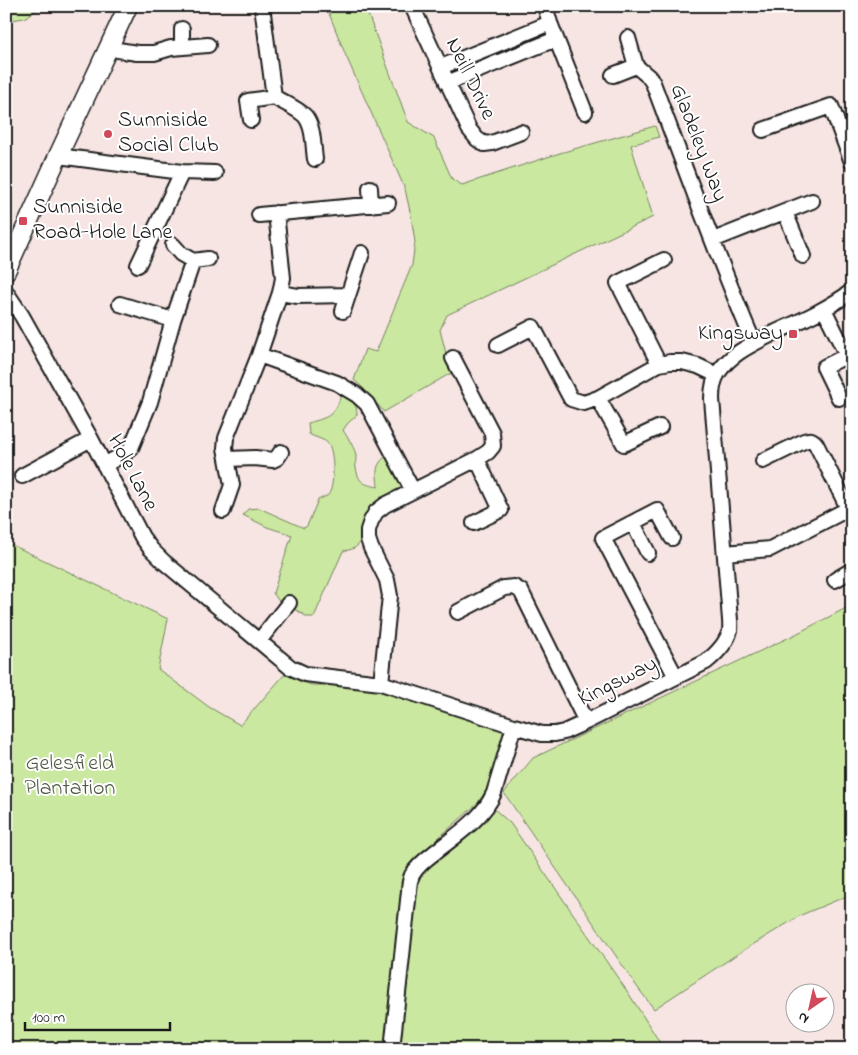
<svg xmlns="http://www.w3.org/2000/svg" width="858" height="1055" font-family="'Indie Flower',sans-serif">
	<rect width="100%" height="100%" fill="#f7e5e3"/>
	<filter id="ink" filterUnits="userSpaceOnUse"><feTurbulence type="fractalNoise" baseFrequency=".02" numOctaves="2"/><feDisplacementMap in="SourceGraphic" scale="10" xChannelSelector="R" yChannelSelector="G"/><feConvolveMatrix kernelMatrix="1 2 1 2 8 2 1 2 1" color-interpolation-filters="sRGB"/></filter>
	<g filter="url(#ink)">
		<path fill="#cae8a0" stroke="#73825e" d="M6 6H44L24 18 6 21Z
			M326 6H365L408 122 434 138 452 179 462 185 560 153 655 126 659 137 631 145 653 217 447 315 440 330 451 373 384 412 362 387 354 380 365 349 376 352 412 265 415 242 411 216 405 189 346 56Z
			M542 31 547 32 548 37 451 77 447 69Z
			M346 395C354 401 357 406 357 415L348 423 343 430C347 437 354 446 356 455 356 459 355 464 356 468 359 483 363 484 378 487 377 474 374 466 385 457L397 470 402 485C395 498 379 499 371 509 366 515 362 523 361 531 361 533 361 536 361 539 359 548 351 550 343 551L314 617H307L298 611 281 604 273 593 292 535 267 527 243 515 248 509 259 508 304 528 307 526 318 500C321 498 326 497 328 495 335 488 334 453 329 445 326 439 315 438 309 434L308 423C325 418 335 417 340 397Z
			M6 542 168 619 158 669 209 707 240 725 285 674 311 685H342L365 687 504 730 506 733 493 780 477 804 411 862 403 874 398 941 385 1049H6Z
			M852 605V894L801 915 736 955 654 1009 638 988 504 793 533 758 792 636Z
			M493 808 510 823 629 994 664 1049H400L416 888 422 872 481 821Z"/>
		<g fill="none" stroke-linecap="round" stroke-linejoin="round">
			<g stroke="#1c1c1c" stroke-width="18">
				<path id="minor" d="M262 6 274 97C284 103 297 108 305 116 314 127 313 146 315 159
					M412 6 469 129 477 139 484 144 492 143 521 132
					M545 6 550 23 585 112
					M628 38 636 66
					M109 47 118 50 137 53H154L171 48 208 45
					M182 47V29
					M441 67 550 23
					M613 75 636 66 649 77 653 83C686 170 717 258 754 343
					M447 83 556 39
					M251 120 248 101 274 97
					M763 130 831 106 852 162
					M58 156 182 172 215 173
					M370 188 371 205
					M785 212 803 256
					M259 215 388 203
					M713 240 812 201
					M173 245 181 254 193 261 208 259
					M138 265 182 172
					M6 292 22 316 91 439 142 537 151 549 164 562 290 667 305 674 381 683 514 726 542 734H555L564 732 586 722 706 662C716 654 727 643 730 630 731 623 729 613 729 606L712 399C712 390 713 381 718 373 731 353 753 344 774 333 800 321 828 309 852 291
					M280 293 298 296 348 295
					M120 304 173 320
					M824 309 852 366
					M343 311 362 253
					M498 345 533 327 571 399 584 403 598 398 659 364 670 362H682L698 366 717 375
					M259 355 337 383 357 395 367 404 413 491 385 505 376 512 371 521 368 530V539L371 548 387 580 390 596 381 683
					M659 364 618 283 664 260
					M598 398 624 444 660 427
					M839 398 824 367 852 353
					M227 459 255 458 273 460 277 458 281 452
					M763 461 804 441C810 439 812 439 816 444L852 516
					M104 465 126 453 131 448 150 402 173 320 193 261
					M22 476 91 439
					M413 491 477 459 488 452 493 446 492 433 453 358
					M223 511 232 485 225 448 226 438 259 355 280 293 283 278 276 213
					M474 523 501 510 477 459
					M633 523 648 553
					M672 538 657 510 603 538 676 677
					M725 553 770 549 848 509
					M835 580 852 570
					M458 612 504 588 514 587 521 591 586 722
					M259 641 289 603
					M392 1049 409 891C409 885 410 880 412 875 417 866 426 859 434 853 455 836 483 819 494 793L514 726"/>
			</g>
			<g stroke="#1c1c1c" stroke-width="21">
				<path id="major" d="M6 271 58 156 128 6"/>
			</g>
			<use href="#minor" stroke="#fff" stroke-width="14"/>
			<use href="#major" stroke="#fff" stroke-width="18"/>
		</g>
	</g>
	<g fill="#d1495b" stroke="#fff" stroke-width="2">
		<circle cx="108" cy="134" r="5"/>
		<rect x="18" y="216" width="10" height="10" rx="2.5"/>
		<rect x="788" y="329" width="10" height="10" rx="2.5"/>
	</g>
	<g text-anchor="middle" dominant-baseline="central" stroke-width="4" stroke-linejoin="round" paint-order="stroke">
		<g font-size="22" fill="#1c1c1c" stroke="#fff">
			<text transform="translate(470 79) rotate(64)">Neill Drive</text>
			<text transform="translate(698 143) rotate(69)">Gladeley Way</text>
			<text transform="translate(132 473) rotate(62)">Hole Lane</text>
			<text transform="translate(618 682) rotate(-27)">Kingsway</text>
		</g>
		<g font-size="22" fill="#1c1c1c" stroke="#fff" text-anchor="start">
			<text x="118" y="121">Sunniside<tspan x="118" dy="25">Social Club</tspan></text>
			<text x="33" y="208">Sunniside<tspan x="33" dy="25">Road-Hole Lane</tspan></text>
			<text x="783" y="334" text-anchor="end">Kingsway</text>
		</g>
		<g font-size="22" fill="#505944" stroke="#fff">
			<text x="70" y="764">Gelesfield<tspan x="70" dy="25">Plantation</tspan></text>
		</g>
	</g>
	<rect width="858" height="1055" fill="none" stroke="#fff" stroke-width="25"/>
	<rect x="12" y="12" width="833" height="1030" fill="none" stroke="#1c1c1c" stroke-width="2" filter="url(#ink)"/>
	<g transform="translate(810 1008) rotate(214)"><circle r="24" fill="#ffffff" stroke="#a4a4a4"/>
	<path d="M0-4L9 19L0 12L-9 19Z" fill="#d1495b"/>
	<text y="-8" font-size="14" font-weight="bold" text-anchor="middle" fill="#1c1c1c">N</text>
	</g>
	<path d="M25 1022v8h145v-8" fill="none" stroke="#1c1c1c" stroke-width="2.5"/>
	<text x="32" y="1022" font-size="15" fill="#1c1c1c" stroke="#ffffff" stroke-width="4" paint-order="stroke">100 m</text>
</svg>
